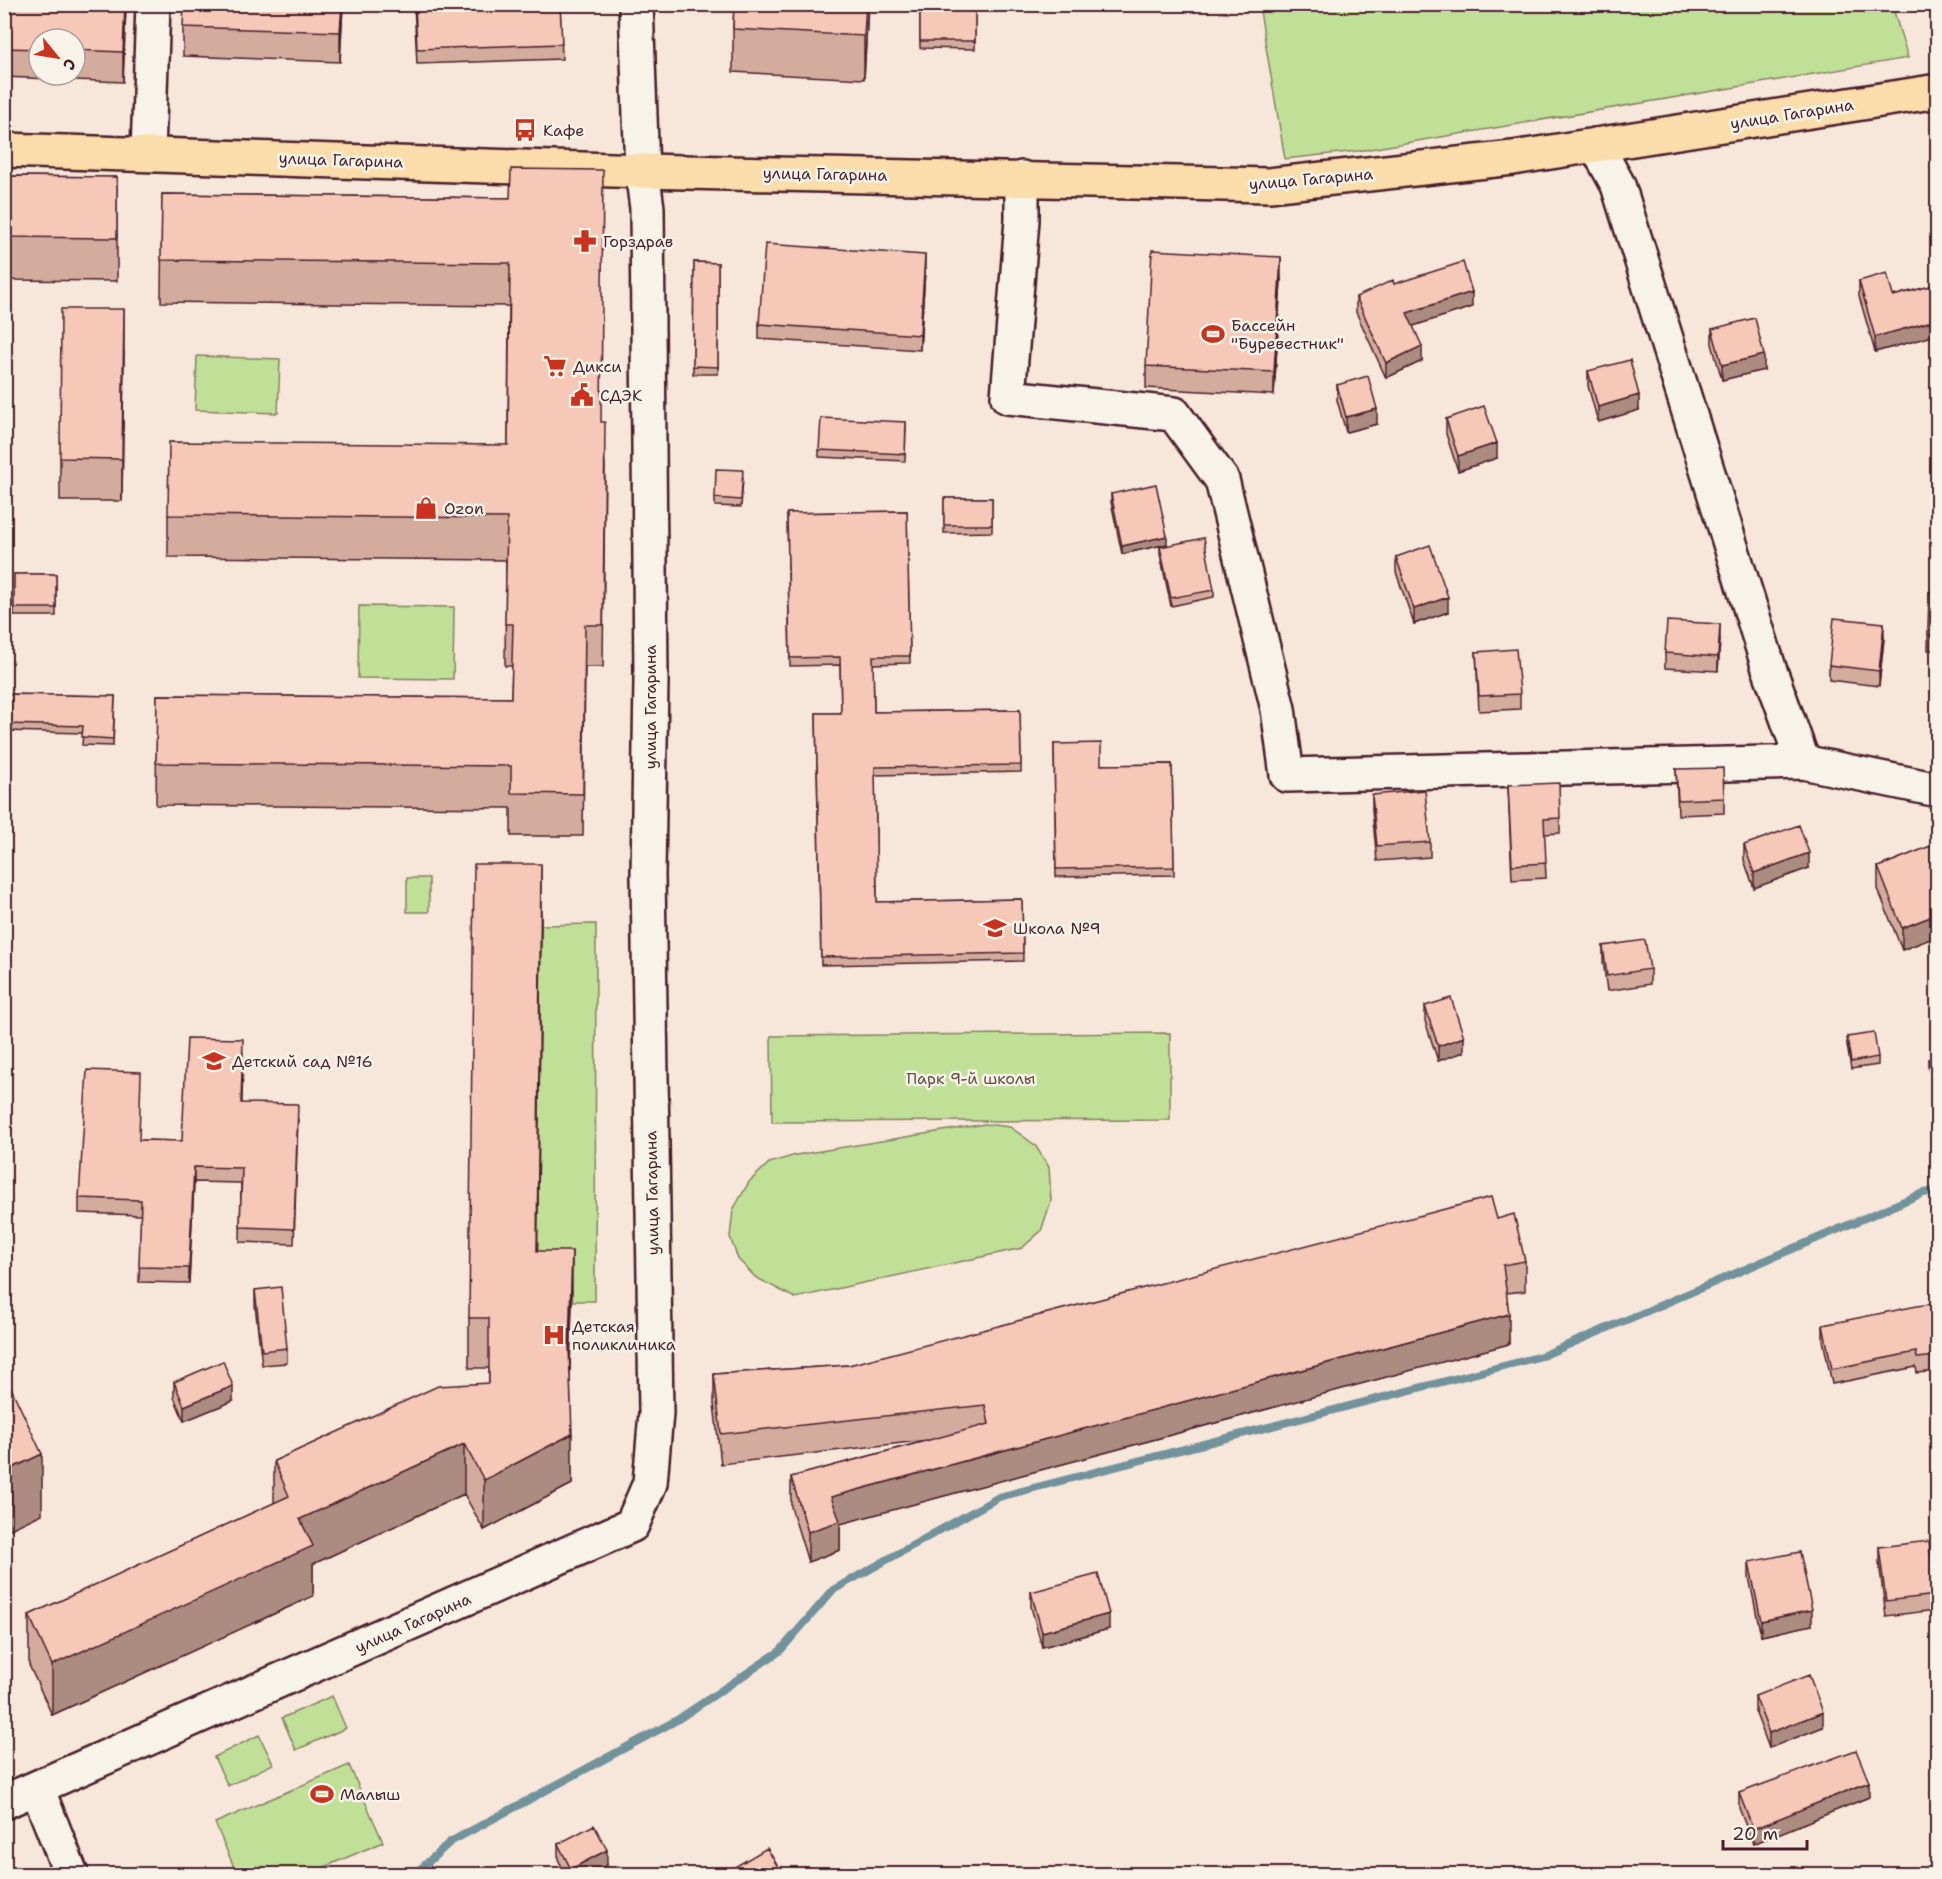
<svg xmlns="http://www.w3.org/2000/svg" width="1942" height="1879" font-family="'Shantell Sans',sans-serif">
	<rect width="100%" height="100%" fill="#f7e7da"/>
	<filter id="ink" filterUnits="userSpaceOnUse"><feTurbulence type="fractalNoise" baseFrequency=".0167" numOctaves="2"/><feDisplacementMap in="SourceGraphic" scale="12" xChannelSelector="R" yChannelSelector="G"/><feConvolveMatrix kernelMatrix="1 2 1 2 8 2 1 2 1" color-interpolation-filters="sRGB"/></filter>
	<g filter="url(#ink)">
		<path fill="#c0e098" stroke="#858062" stroke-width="1.5" d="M1259 5H1892L1908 58 1358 151 1285 159Z
			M197 356 280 359 278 413 195 410Z
			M359 606 454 607 453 679 358 678Z
			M407 878H429V912H407Z
			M596 924 595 1301H537L541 925Z
			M1170 1033V1120L772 1122 771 1036Z
			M985 1124 1010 1127 1035 1145 1049 1167 1051 1201 1041 1231 1022 1248 795 1298 755 1277 738 1259 730 1237 733 1210 749 1182 769 1163 796 1155Z
			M332 1696 346 1728 296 1750 282 1718Z
			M259 1735 273 1764 228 1786 214 1757Z
			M349 1765 383 1842 308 1874H237L215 1823Z"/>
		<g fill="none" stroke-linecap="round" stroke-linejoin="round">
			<path stroke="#72929c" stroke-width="8" d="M415 1874 450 1842 677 1720 780 1651 833 1590 999 1497 1542 1356 1923 1193 1938 1191"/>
			<g stroke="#4a1f2b" stroke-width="38">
				<path id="minor" d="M1596 145 1618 185 1769 668 1803 762 1938 790
					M148 153 153 4
					M1022 178V220L1008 397 1174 414 1222 480 1278 709 1287 775 1803 762
					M37 1788 71 1874
					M4 1802 632 1525 650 1483 656 1413 648 875 651 680 647 208 642 171 636 4"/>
			</g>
			<g stroke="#4a1f2b" stroke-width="38">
				<path id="major" d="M4 150 642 171 1269 185 1513 158 1938 91"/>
			</g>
			<use href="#minor" stroke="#f7f3e8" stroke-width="33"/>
			<use href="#major" stroke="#faddab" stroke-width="33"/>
		</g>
		<path fill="#d3ac9e" stroke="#4a1f2b" stroke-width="1.5" fill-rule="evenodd" d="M4 4H126L123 82 4 77ZM39 39H75V75H39Z
			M343 4 340 62 183 56V27Z
			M414 4H560L562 59 417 64Z
			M734 4H868L864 79 733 72V29Z
			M920 4H975V49L920 48Z
			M4 176 117 177V281L4 280Z
			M162 194 510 198 601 422 605 465 603 667H585L583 836H511V808L156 805 157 695 511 698 512 666H505L506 560 168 557V515L508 445 509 306 161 302Z
			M694 262 718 263V374H693Z
			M925 270 920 350 759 339V324Z
			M1281 279 1274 395 1146 388V366Z
			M1859 281 1893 296 1938 284 1937 339 1936 335 1875 352 1859 296Z
			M1394 284 1472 307 1413 326 1422 361 1386 378 1356 312V297Z
			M1712 329 1764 370 1722 380 1712 344Z
			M124 352 122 501H60V458Z
			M1588 371 1639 410 1598 422 1588 386Z
			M1337 385 1377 424 1346 432 1337 400Z
			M1446 419 1497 458 1458 471 1446 434Z
			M906 422 905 461 819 457V450Z
			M743 478 741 507 715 506V498Z
			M1111 494 1167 544 1122 554 1111 502Z
			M944 498H992V532L944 533Z
			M907 511 910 663 873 664 874 712 1020 710 1021 772 875 775 877 902 1022 899 1023 961 821 965 816 713H841L840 665 790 666 787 513Z
			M1160 547 1214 590V597L1171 606 1160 554Z
			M1396 557 1448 612 1414 624 1396 572Z
			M14 574H56V616H14Z
			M1929 592H1938V650H1928Z
			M1884 638 1879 686 1829 680V665Z
			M1720 639 1718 671 1665 668V653Z
			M1476 652 1520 694V709L1479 711Z
			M4 694 115 696 113 746 82 745 83 733 4 731Z
			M1054 744 1101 765 1172 764 1174 875 1056 877Z
			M1676 769 1724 798V813L1678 815Z
			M1508 785 1560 818V833L1544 834 1546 878 1512 880Z
			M1372 795 1430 842V857L1377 861 1372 810Z
			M1938 843V936L1902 950 1878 889V867Z
			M1744 845 1809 868 1754 888 1744 860Z
			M541 914 537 1251 572 1301 570 1370 572 1484 484 1530 464 1494 313 1564V1596L52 1715 29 1665V1615L274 1503V1461L489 1383V1368H469V1318Z
			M1603 946 1650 969V984L1607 991 1603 961Z
			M1425 1006 1464 1052 1438 1061 1425 1021Z
			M1847 1037 1878 1057V1065L1851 1069 1847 1045Z
			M243 1054 242 1103 298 1119 294 1244 240 1242 241 1183 194 1182 189 1283 139 1282 141 1215 79 1213V1198L139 1140 182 1141Z
			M1938 1057V1097H1936L1928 1067V1059Z
			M1497 1219 1525 1261V1291L1506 1293 1509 1344 840 1524V1550L808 1562 791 1507V1477L928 1440 721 1464 714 1404V1374L849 1365Z
			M255 1290 287 1348V1363L262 1365 255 1305Z
			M1938 1303V1371L1917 1373 1916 1367 1832 1384 1823 1340V1325Z
			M174 1382 233 1401 184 1421 174 1397Z
			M1879 1547 1936 1595V1610L1886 1616 1879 1562Z
			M1749 1562 1812 1625 1761 1636 1749 1577Z
			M1031 1592 1109 1629 1042 1647 1031 1607Z
			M1755 1696 1823 1727 1769 1748 1755 1711Z
			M1739 1793 1869 1797 1753 1844 1739 1808Z
			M558 1844 607 1865 589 1875H566L558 1859Z"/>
		<path fill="#ac8c81" stroke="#4a1f2b" stroke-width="1.5" d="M125 4H126L123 82V52Z
			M342 4H343L340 62V32Z
			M866 4H868L864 79V36Z
			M925 255V270L920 350V335Z
			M1281 257V279L1274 395V372Z
			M1472 292V307L1407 328V313Z
			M124 309V352L122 501V459Z
			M1936 320V335L1875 352V337Z
			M1422 346V361L1386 378V363Z
			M1764 355V370L1722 380V365Z
			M1639 395V410L1598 422V407Z
			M1377 409V424L1346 432V417Z
			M1497 443V458L1458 471V456Z
			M1167 536V544L1122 554V546Z
			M1448 597V612L1414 624V609Z
			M1884 623V638L1879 686V671Z
			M1720 624V639L1718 671V657Z
			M1809 853V868L1754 888V873Z
			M541 864V914L537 1301V1251Z
			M1938 914V936L1902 950V928Z
			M1464 1037V1052L1438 1061V1046Z
			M1936 1090H1938V1097H1936Z
			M194 1167V1182L189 1283V1268Z
			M572 1251V1301L569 1395V1346Z
			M1509 1314V1344L840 1524V1550L808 1562V1532L831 1497Z
			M233 1386V1401L184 1421V1406Z
			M572 1434V1484L484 1530V1480Z
			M464 1444V1494L313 1564V1596L52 1715V1665L300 1519Z
			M42 1454V1514L4 1532V1472Z
			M1812 1610V1625L1761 1636V1621Z
			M1109 1614V1629L1042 1647V1632Z
			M1823 1712V1727L1769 1748V1733Z
			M1869 1782V1797L1753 1844V1829Z
			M607 1850V1865L589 1875H571V1869Z"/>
		<path fill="#f5c8b8" stroke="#4a1f2b" stroke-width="1.5" d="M4 4H125L123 52 75 50V39H39V49L4 48Z
			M184 4H342L340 32 183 27Z
			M415 4H560L562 44 417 49Z
			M734 4H866L864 36 733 29Z
			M920 4H975V41H920Z
			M511 169 603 170 601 422H605L603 625H585L583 794 511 793V766L156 763 157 695 511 698 513 624H505L507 518 168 515 169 442 508 445 510 263 161 260 162 194 510 198Z
			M4 176 117 177V238L4 237Z
			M765 244 925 255 920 335 759 324Z
			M1152 250 1281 257 1274 372 1146 366Z
			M694 262 718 263V367L693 366Z
			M1463 262 1472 292 1407 313 1422 346 1386 363 1356 297 1393 280 1394 284Z
			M1887 273 1893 296 1938 284V324L1936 320 1875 337 1859 281Z
			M61 309H124L122 459 60 458Z
			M1755 318 1764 355 1722 365 1712 329Z
			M1630 360 1639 395 1598 407 1588 371Z
			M1368 376 1377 409 1346 417 1337 385Z
			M1484 406 1497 443 1458 456 1446 419Z
			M821 418 906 422 905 454 819 450Z
			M716 469 743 470 741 500 715 498Z
			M1156 484 1167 536 1122 546 1111 494Z
			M944 498H992V525H944Z
			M907 511 910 656H873L874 712 1020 710 1021 765 875 767 877 902 1022 899 1023 953 821 957 816 713H841L840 657 790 658 787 513Z
			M1204 538 1214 590 1171 598 1160 547Z
			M1430 545 1448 597 1414 609 1396 557Z
			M14 574H56V608H14Z
			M1929 592H1938V635H1928Z
			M1834 618 1884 623 1879 671 1829 665Z
			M1667 621 1720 624 1718 657 1665 653Z
			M1516 649 1520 694 1479 696 1476 652Z
			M4 694 115 696 113 739 82 737 83 726 4 724Z
			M1101 743V765L1172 764 1174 867 1056 869 1054 744Z
			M1723 768 1724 798 1678 800 1676 769Z
			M1559 783 1560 818 1544 819 1546 863 1512 865 1508 785Z
			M1425 790 1430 842 1377 846 1372 795Z
			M1799 825 1809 853 1754 873 1744 845Z
			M1938 843V914L1902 928 1878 867Z
			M474 864H541L537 1251H572L569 1346 572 1434 484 1480 464 1444 300 1519 313 1546 52 1665 29 1615 289 1496 274 1461 438 1386 489 1383V1318H469Z
			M1645 940 1650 969 1607 976 1603 946Z
			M1451 998 1464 1037 1438 1046 1425 1006Z
			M1874 1033 1878 1057 1851 1062 1847 1037Z
			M187 1038 243 1039 241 1103 298 1104 294 1229 240 1227 242 1168 194 1167 189 1268 139 1267 141 1200 79 1198 87 1070 141 1072 139 1140 182 1141Z
			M1938 1057V1090H1936L1928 1059Z
			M1491 1197 1497 1219 1514 1214 1525 1261 1503 1265 1509 1314 831 1497 840 1521 808 1532 791 1477 989 1424 985 1405 721 1434 714 1374 849 1365Z
			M281 1287 287 1348 262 1351 255 1290Z
			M1938 1303V1356L1917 1358 1916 1352 1832 1369 1823 1325 1917 1306Z
			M223 1361 233 1386 184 1406 174 1382Z
			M4 1373 42 1454 4 1472Z
			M1929 1541 1936 1595 1886 1601 1879 1547Z
			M1800 1552 1812 1610 1761 1621 1749 1562Z
			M1098 1574 1109 1614 1042 1632 1031 1592Z
			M1809 1675 1823 1712 1769 1733 1755 1696Z
			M1856 1750 1869 1782 1753 1829 1739 1793Z
			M594 1825 607 1850 571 1869 558 1844Z
			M767 1848 781 1872 777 1875H721Z"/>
	</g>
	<defs>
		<g id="bus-bare" transform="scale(1.8)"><path d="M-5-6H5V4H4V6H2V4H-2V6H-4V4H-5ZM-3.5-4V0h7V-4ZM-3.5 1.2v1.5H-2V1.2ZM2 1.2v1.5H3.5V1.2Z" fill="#c8321e" stroke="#f7f3e8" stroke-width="2.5" paint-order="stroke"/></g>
		<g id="pharmacy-bare" transform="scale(1.8)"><path d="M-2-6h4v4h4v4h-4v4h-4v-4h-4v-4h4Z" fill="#c8321e" stroke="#f7f3e8" stroke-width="2.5" paint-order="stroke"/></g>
		<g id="stadium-bare" transform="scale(1.8)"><path d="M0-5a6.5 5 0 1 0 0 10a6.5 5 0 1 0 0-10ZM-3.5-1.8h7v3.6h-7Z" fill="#c8321e" stroke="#f7f3e8" stroke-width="2.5" paint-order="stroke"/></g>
		<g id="supermarket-bare" transform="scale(1.8)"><path d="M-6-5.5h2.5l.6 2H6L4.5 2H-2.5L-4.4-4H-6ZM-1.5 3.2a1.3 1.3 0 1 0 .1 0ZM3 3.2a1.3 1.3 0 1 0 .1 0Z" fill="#c8321e" stroke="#f7f3e8" stroke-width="2.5" paint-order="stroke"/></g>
		<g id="civic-bare" transform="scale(1.8)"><path d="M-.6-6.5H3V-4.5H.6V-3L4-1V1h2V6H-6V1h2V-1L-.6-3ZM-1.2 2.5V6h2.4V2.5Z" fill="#c8321e" stroke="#f7f3e8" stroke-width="2.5" paint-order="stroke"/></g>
		<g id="shop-bare" transform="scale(1.8)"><path d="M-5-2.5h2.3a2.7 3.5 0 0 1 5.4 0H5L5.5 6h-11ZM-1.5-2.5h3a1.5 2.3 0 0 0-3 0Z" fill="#c8321e" stroke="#f7f3e8" stroke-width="2.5" paint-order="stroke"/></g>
		<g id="school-bare" transform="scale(1.8)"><path d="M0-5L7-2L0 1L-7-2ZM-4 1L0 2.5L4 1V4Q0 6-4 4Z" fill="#c8321e" stroke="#f7f3e8" stroke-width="2.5" paint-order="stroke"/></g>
		<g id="hospital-bare" transform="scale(1.8)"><path d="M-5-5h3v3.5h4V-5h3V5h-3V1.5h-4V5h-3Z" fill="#c8321e" stroke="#f7f3e8" stroke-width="2.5" paint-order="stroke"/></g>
	</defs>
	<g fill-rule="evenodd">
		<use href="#bus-bare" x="525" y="130"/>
		<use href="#pharmacy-bare" x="585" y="241"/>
		<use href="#stadium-bare" x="1213" y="334"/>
		<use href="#supermarket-bare" x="555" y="366"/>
		<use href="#civic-bare" x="582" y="395"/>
		<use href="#shop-bare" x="426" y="508"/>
		<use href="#school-bare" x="995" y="928"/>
		<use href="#school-bare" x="214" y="1061"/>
		<use href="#hospital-bare" x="554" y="1335"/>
		<use href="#stadium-bare" x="322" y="1794"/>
	</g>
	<g text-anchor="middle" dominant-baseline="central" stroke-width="5" stroke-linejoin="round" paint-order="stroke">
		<g font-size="16" fill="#4a1f2b" stroke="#f7f3e8">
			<text transform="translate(1792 114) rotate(-9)">улица Гагарина</text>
			<text transform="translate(341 160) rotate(2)">улица Гагарина</text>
			<text transform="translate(825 174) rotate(1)">улица Гагарина</text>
			<text transform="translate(1311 179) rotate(-5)">улица Гагарина</text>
			<text transform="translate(650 707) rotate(-90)">улица Гагарина</text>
			<text transform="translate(652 1193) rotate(-91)">улица Гагарина</text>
			<text transform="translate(413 1623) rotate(-24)">улица Гагарина</text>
		</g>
		<g font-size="16" fill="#4a1f2b" stroke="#f7f3e8" text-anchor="start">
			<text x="543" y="130">Кафе</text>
			<text x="603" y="241">Горздрав</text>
			<text x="1231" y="325">Бассейн<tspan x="1231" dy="18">"Буревестник"</tspan></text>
			<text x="573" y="366">Дикси</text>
			<text x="600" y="395">СДЭК</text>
			<text x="444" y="508">Ozon</text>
			<text x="1013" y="928">Школа №9</text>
			<text x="232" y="1061">Детский сад №16</text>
			<text x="572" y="1326">Детская<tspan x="572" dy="18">поликлиника</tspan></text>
			<text x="340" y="1794">Малыш</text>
		</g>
		<g font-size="16" fill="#684f46" stroke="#f7f3e8">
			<text x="971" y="1078">Парк 9-й школы</text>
		</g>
	</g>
	<rect width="1942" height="1879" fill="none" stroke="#f7f3e8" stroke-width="24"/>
	<rect x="12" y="12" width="1918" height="1855" fill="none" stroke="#4a1f2b" stroke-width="2" filter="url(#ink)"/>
	<g transform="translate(57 57) rotate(120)"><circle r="28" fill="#f7f3e8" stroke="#b29e9c" stroke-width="1.5"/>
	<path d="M0-4.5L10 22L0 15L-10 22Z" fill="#c8321e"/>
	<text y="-9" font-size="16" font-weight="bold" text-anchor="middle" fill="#4a1f2b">С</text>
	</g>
	<path d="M1723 1840v9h84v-9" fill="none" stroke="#4a1f2b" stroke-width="3"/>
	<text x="1732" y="1840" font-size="18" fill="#4a1f2b" stroke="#f7f3e8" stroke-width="4.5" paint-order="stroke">20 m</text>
</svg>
